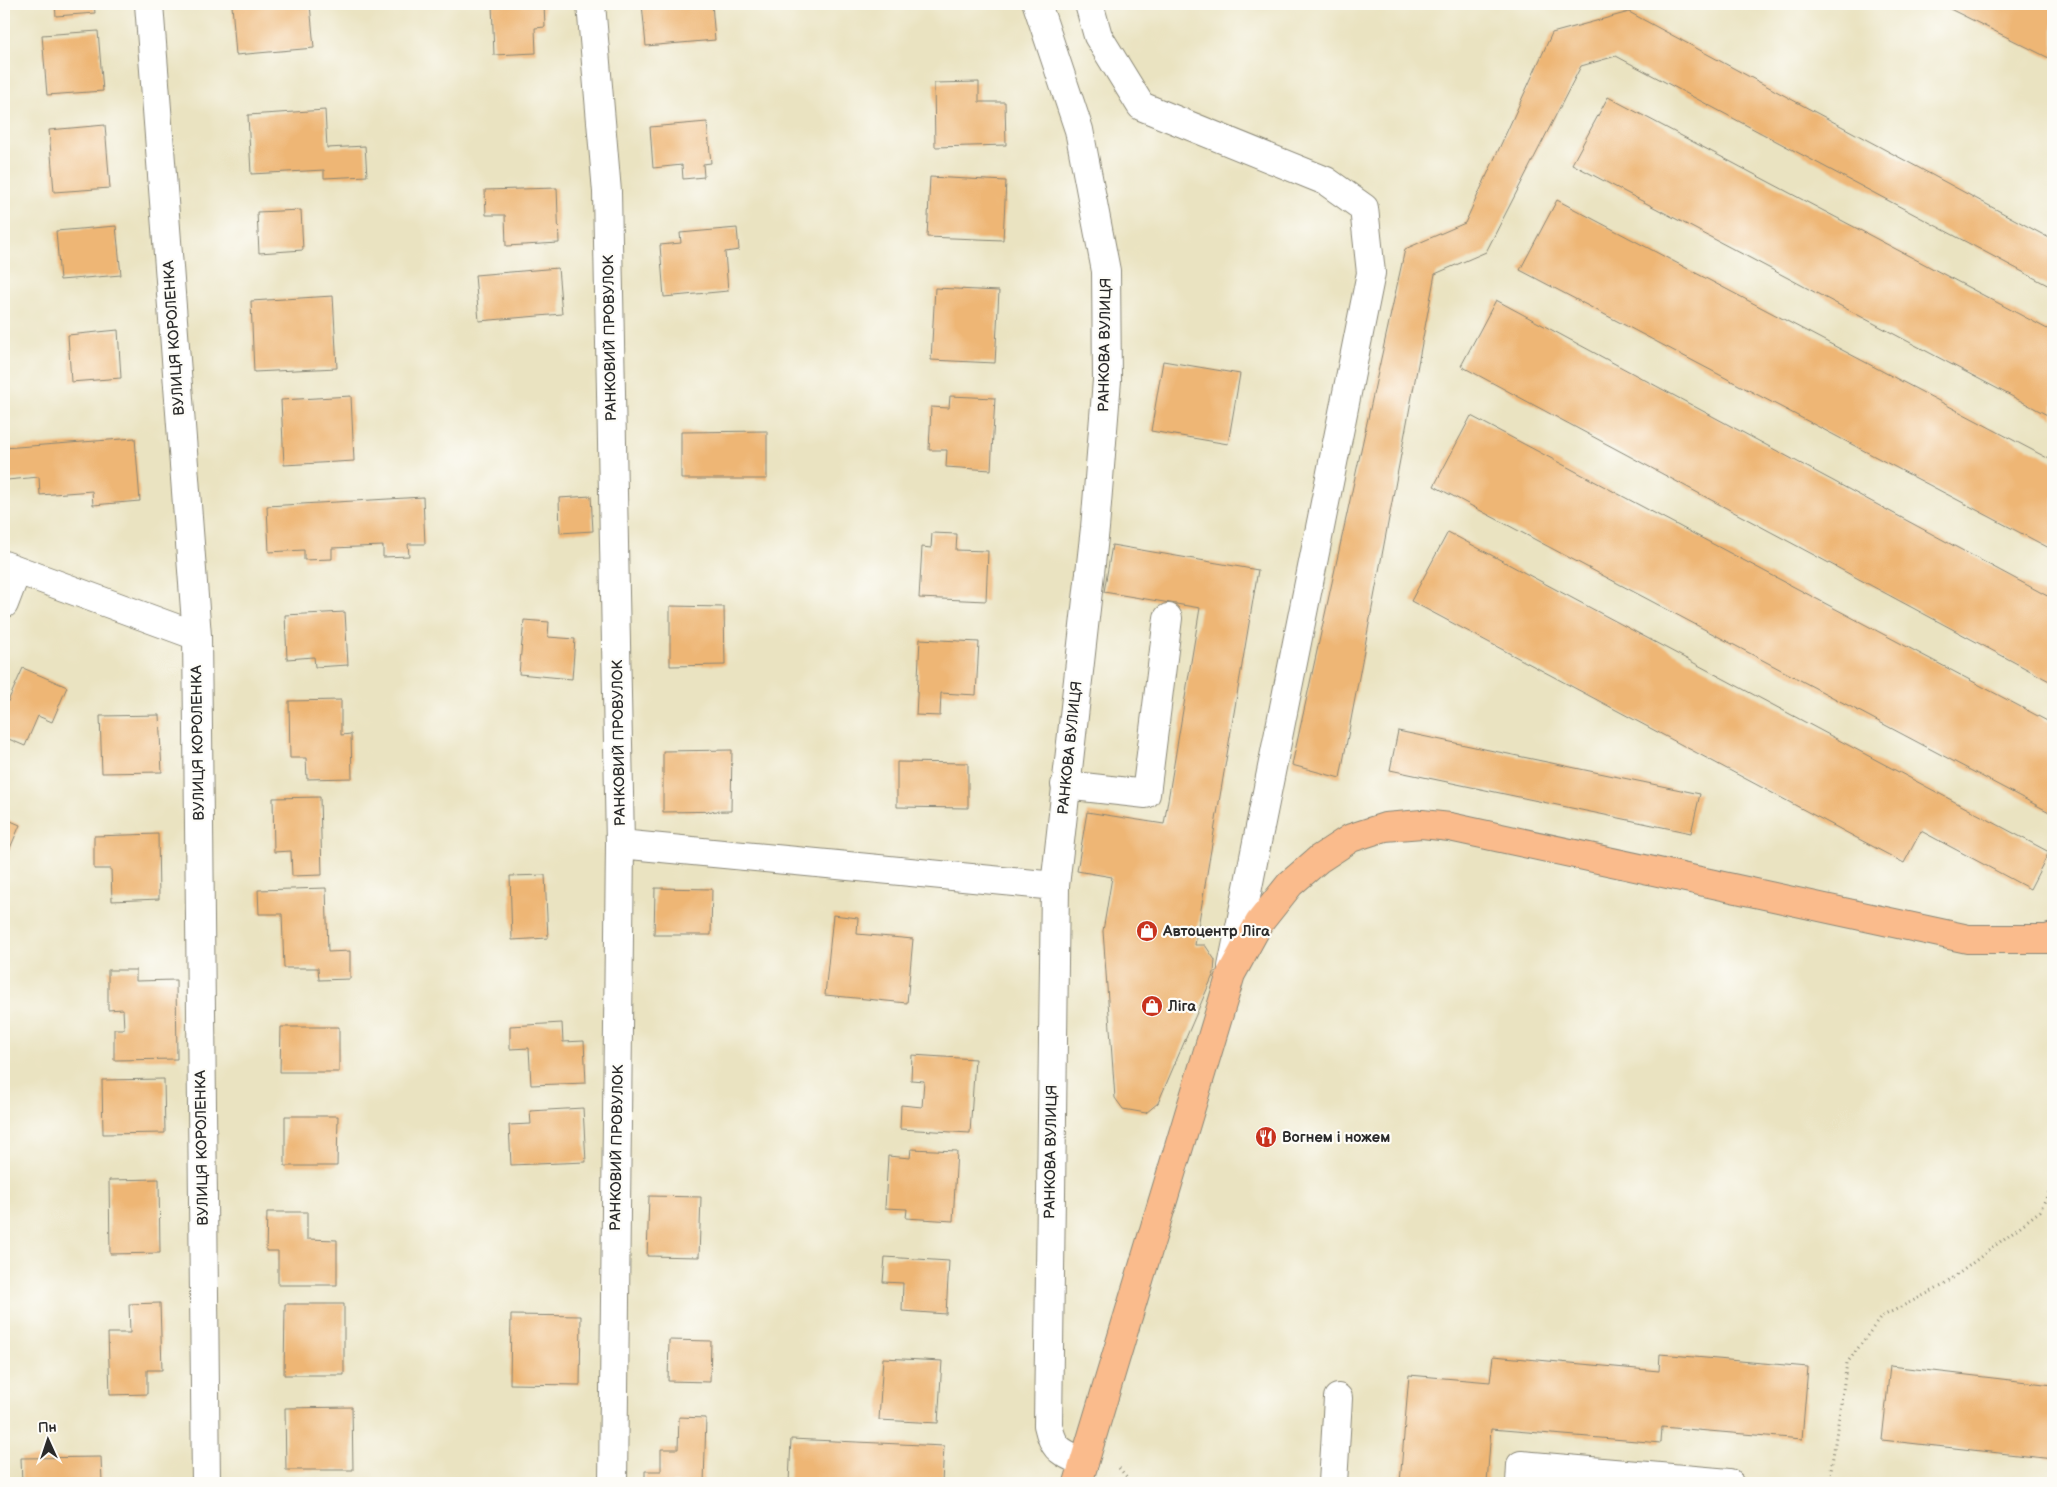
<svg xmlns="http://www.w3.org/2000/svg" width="2057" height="1487" font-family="'Balsamiq Sans',sans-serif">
	<rect width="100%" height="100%" fill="#fdfcf7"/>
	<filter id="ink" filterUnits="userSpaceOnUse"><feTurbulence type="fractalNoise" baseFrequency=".02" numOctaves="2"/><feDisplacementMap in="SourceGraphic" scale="10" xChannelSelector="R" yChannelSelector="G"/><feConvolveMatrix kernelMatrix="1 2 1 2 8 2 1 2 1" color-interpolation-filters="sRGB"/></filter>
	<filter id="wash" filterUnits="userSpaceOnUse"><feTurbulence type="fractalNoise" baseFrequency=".0096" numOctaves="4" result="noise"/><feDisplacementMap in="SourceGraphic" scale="20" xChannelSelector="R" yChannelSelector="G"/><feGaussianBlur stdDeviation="1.12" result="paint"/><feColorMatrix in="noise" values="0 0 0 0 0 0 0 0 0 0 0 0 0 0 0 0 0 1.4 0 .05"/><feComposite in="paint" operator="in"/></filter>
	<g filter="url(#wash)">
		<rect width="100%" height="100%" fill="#eae3c1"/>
		<g id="blocks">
			<path fill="#eeb675" d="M55 4H94L95 13 56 16Z
				M242 4H310L314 48 236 55 232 5Z
				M492 4H544L545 27 535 28 536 53 494 55Z
				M642 4H712L715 40 646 46Z
				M1940 4H2053V55L2051 59Z
				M1629 12 2053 240V288L1616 56 1581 66 1486 252 1435 274 1340 778 1292 765 1405 249 1465 223 1552 33Z
				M98 31 103 91 47 95 42 35Z
				M979 82V102H1005L1006 145 935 147 934 83Z
				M1608 97 2053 332V418L1572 164Z
				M325 110 327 148 365 146 367 176 324 178V170L251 174 248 115Z
				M707 122 711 163 703 164 704 177 683 179 682 165 653 168 650 127Z
				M105 125 110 188 54 192 49 130Z
				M930 177 1006 181 1003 240 927 237Z
				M557 188 559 243 506 246 505 215H486L485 190Z
				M1557 200 2053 461V550L1520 270Z
				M301 210 303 250 259 253 257 212Z
				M116 226 121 275 60 280 56 231Z
				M737 228 739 250 725 252 728 291 664 297 660 245 681 243 680 233Z
				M558 268 562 314 479 321 475 275Z
				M935 288 999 291 995 363 931 360Z
				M333 296 337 368 254 372 251 301Z
				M1496 300 2053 599V683L1461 366Z
				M118 330 121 378 71 382 68 335Z
				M1163 361 1240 374 1228 444 1151 431Z
				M351 396 354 461 284 465 281 400Z
				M950 396 995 398 991 470 946 467 947 450H929L931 407 949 408Z
				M1471 416 2053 724V814L1434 486Z
				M767 431V479H681V432Z
				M135 438 140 501 93 505 92 491 40 495 39 477 7 480 4 448Z
				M591 496 593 531 560 533 559 498Z
				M423 497 425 544H408L409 556 383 557V546L332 548V559L304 560V550L269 552 267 506Z
				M1448 532 2049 852 2030 889 1921 831 1904 863 1411 601Z
				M932 533 957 534 956 550 988 551 986 601 919 598 922 547 931 548Z
				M1112 545 1258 570 1195 945H1205L1215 960 1214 973 1158 1103 1146 1113 1123 1109 1115 1098 1103 931 1112 877 1077 871 1087 812 1164 824 1200 608 1104 592Z
				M670 606 724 607 725 665 670 666Z
				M345 612 348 665 315 667 314 657 287 659 285 615Z
				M524 620 549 622 548 637 575 639 572 679 519 674Z
				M920 639 979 642 976 695 941 693 940 716 916 715Z
				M23 668 67 687 52 722 38 716 25 746 4 737V710Z
				M341 700V735L351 734 352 778 307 779 306 758H290L289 701Z
				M159 715 162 772 102 773 100 716Z
				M1398 731 1700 794 1691 833 1390 770Z
				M732 750 731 811 663 812V751Z
				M897 762 968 763V808L897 807Z
				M320 797 322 875 292 876 291 851 274 852 273 798Z
				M4 818 20 825 4 862Z
				M158 834 159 899 112 901 111 869H94V836Z
				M545 875 548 938 512 940 510 876Z
				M326 888 328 952 350 951V979L319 980 318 968H284L282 914H259L258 890Z
				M655 888 712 889 711 935H654Z
				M833 915 858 918 857 934 913 939 907 1003 825 995Z
				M108 970H136V981L176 980 177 1059 114 1060V1029H124L123 1009 108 1010Z
				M562 1023 563 1042 584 1041 586 1083 531 1085 529 1048 510 1049V1026Z
				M281 1027H339V1072H280Z
				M912 1055 975 1059 970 1133 900 1129 901 1105 922 1107 924 1081 911 1080Z
				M164 1079 165 1133 103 1134 102 1080Z
				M583 1108 586 1162 511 1165 509 1125 531 1124 530 1111Z
				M285 1116H338L337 1166H285Z
				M911 1149 957 1151 953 1221 906 1218 907 1209 885 1208 888 1156 910 1158Z
				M159 1179 160 1253 110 1254 109 1180Z
				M649 1196 701 1197 699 1257 647 1256Z
				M267 1212H307V1239L337 1240V1285H278V1251H266Z
				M885 1257 949 1261 946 1314 902 1311 903 1283 883 1282Z
				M160 1303 162 1370H147V1394L110 1395 108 1333H130L129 1304Z
				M285 1304H344V1375H284Z
				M511 1315 581 1316 580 1385 510 1384Z
				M669 1340 711 1341 710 1382 668 1381Z
				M1660 1354 1808 1367 1802 1439 1662 1427 1661 1443 1491 1429 1487 1483H1400L1409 1375 1490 1382 1493 1356 1659 1371Z
				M883 1358 942 1361 938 1423 879 1420Z
				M1890 1366 2053 1385V1459L1882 1440Z
				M352 1407 353 1470H286L285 1408Z
				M679 1417 706 1418 704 1483H645V1471H661V1449H678Z
				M791 1439 944 1446 942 1483H789Z
				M101 1457 102 1483H22L21 1458Z"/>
		</g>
	</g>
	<g filter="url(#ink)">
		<use href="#blocks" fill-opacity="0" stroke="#8a8776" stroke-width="1"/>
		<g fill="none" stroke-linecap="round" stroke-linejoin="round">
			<g stroke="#8a8776" stroke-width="30">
				<path id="minor" d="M149 4 197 636 206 1483
					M591 4 607 192 620 844 613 1483
					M1037 4 1079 130 1106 271 1107 380 1095 528 1055 886 1048 1425C1054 1452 1061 1451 1084 1463
					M1089 4 1098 36 1141 106 1326 181 1364 208 1371 273 1232 967
					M4 565 197 636
					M4 604 17 570
					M1065 785 1146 794 1168 618
					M620 844 1055 886
					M1333 1483 1338 1398
					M1520 1483 1521 1465 1729 1483"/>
			</g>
			<g stroke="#8a8776" stroke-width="30">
				<path id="major" d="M1078 1483 1231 974 1259 923 1290 884 1319 859 1351 838 1385 827 1422 824 1450 827 1968 939H2047L2053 937"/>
			</g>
			<path stroke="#8a8776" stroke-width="3" stroke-dasharray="1 4" stroke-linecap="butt" d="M1119 1468 1132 1483
				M1829 1483 1847 1363 1881 1317 1944 1285 2040 1211 2053 1183"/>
			<use href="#minor" stroke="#fff" stroke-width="28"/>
			<use href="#major" stroke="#fabb8c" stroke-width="28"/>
		</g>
	</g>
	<defs>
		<g id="shop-disc" transform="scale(1.125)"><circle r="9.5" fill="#c8321e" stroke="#fdfcf7"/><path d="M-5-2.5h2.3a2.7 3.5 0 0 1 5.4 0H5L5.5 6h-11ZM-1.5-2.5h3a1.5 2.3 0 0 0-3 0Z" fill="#fff"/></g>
		<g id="restaurant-disc" transform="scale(1.125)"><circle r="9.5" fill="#c8321e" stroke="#fdfcf7"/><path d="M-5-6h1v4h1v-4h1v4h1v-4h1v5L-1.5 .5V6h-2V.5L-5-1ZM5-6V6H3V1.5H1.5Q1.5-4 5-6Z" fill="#fff"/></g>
	</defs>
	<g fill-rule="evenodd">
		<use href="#shop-disc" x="1147" y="931"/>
		<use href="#shop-disc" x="1152" y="1006"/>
		<use href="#restaurant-disc" x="1266" y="1137"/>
	</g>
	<g text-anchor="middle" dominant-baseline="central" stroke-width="4.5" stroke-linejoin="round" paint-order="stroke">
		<g font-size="15" fill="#2b2b2b" stroke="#fdfcf7">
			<text transform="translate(174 338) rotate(-94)">ВУЛИЦЯ КОРОЛЕНКА</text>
			<text transform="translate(610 338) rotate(-91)">РАНКОВИЙ ПРОВУЛОК</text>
			<text transform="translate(1105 345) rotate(-89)">РАНКОВА ВУЛИЦЯ</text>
			<text transform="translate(198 743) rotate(-91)">ВУЛИЦЯ КОРОЛЕНКА</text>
			<text transform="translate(619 743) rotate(-91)">РАНКОВИЙ ПРОВУЛОК</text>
			<text transform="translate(1070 748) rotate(-84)">РАНКОВА ВУЛИЦЯ</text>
			<text transform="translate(202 1148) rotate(-91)">ВУЛИЦЯ КОРОЛЕНКА</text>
			<text transform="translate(617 1148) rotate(-89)">РАНКОВИЙ ПРОВУЛОК</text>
			<text transform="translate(1051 1152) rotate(-89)">РАНКОВА ВУЛИЦЯ</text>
		</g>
		<g font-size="15" font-weight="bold" fill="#2b2b2b" stroke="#fdfcf7" text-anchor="start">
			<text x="1163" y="931">Автоцентр Ліга</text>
			<text x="1168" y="1006">Ліга</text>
			<text x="1282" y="1137">Вогнем і ножем</text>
		</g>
	</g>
	<rect width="2057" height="1487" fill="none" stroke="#fdfcf7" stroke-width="20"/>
	<g transform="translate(48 1440) rotate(357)" stroke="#fdfcf7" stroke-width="4" paint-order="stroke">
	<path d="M0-4L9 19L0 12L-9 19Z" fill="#2b2b2b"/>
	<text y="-8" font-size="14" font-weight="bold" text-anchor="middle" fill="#2b2b2b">Пн</text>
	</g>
</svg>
